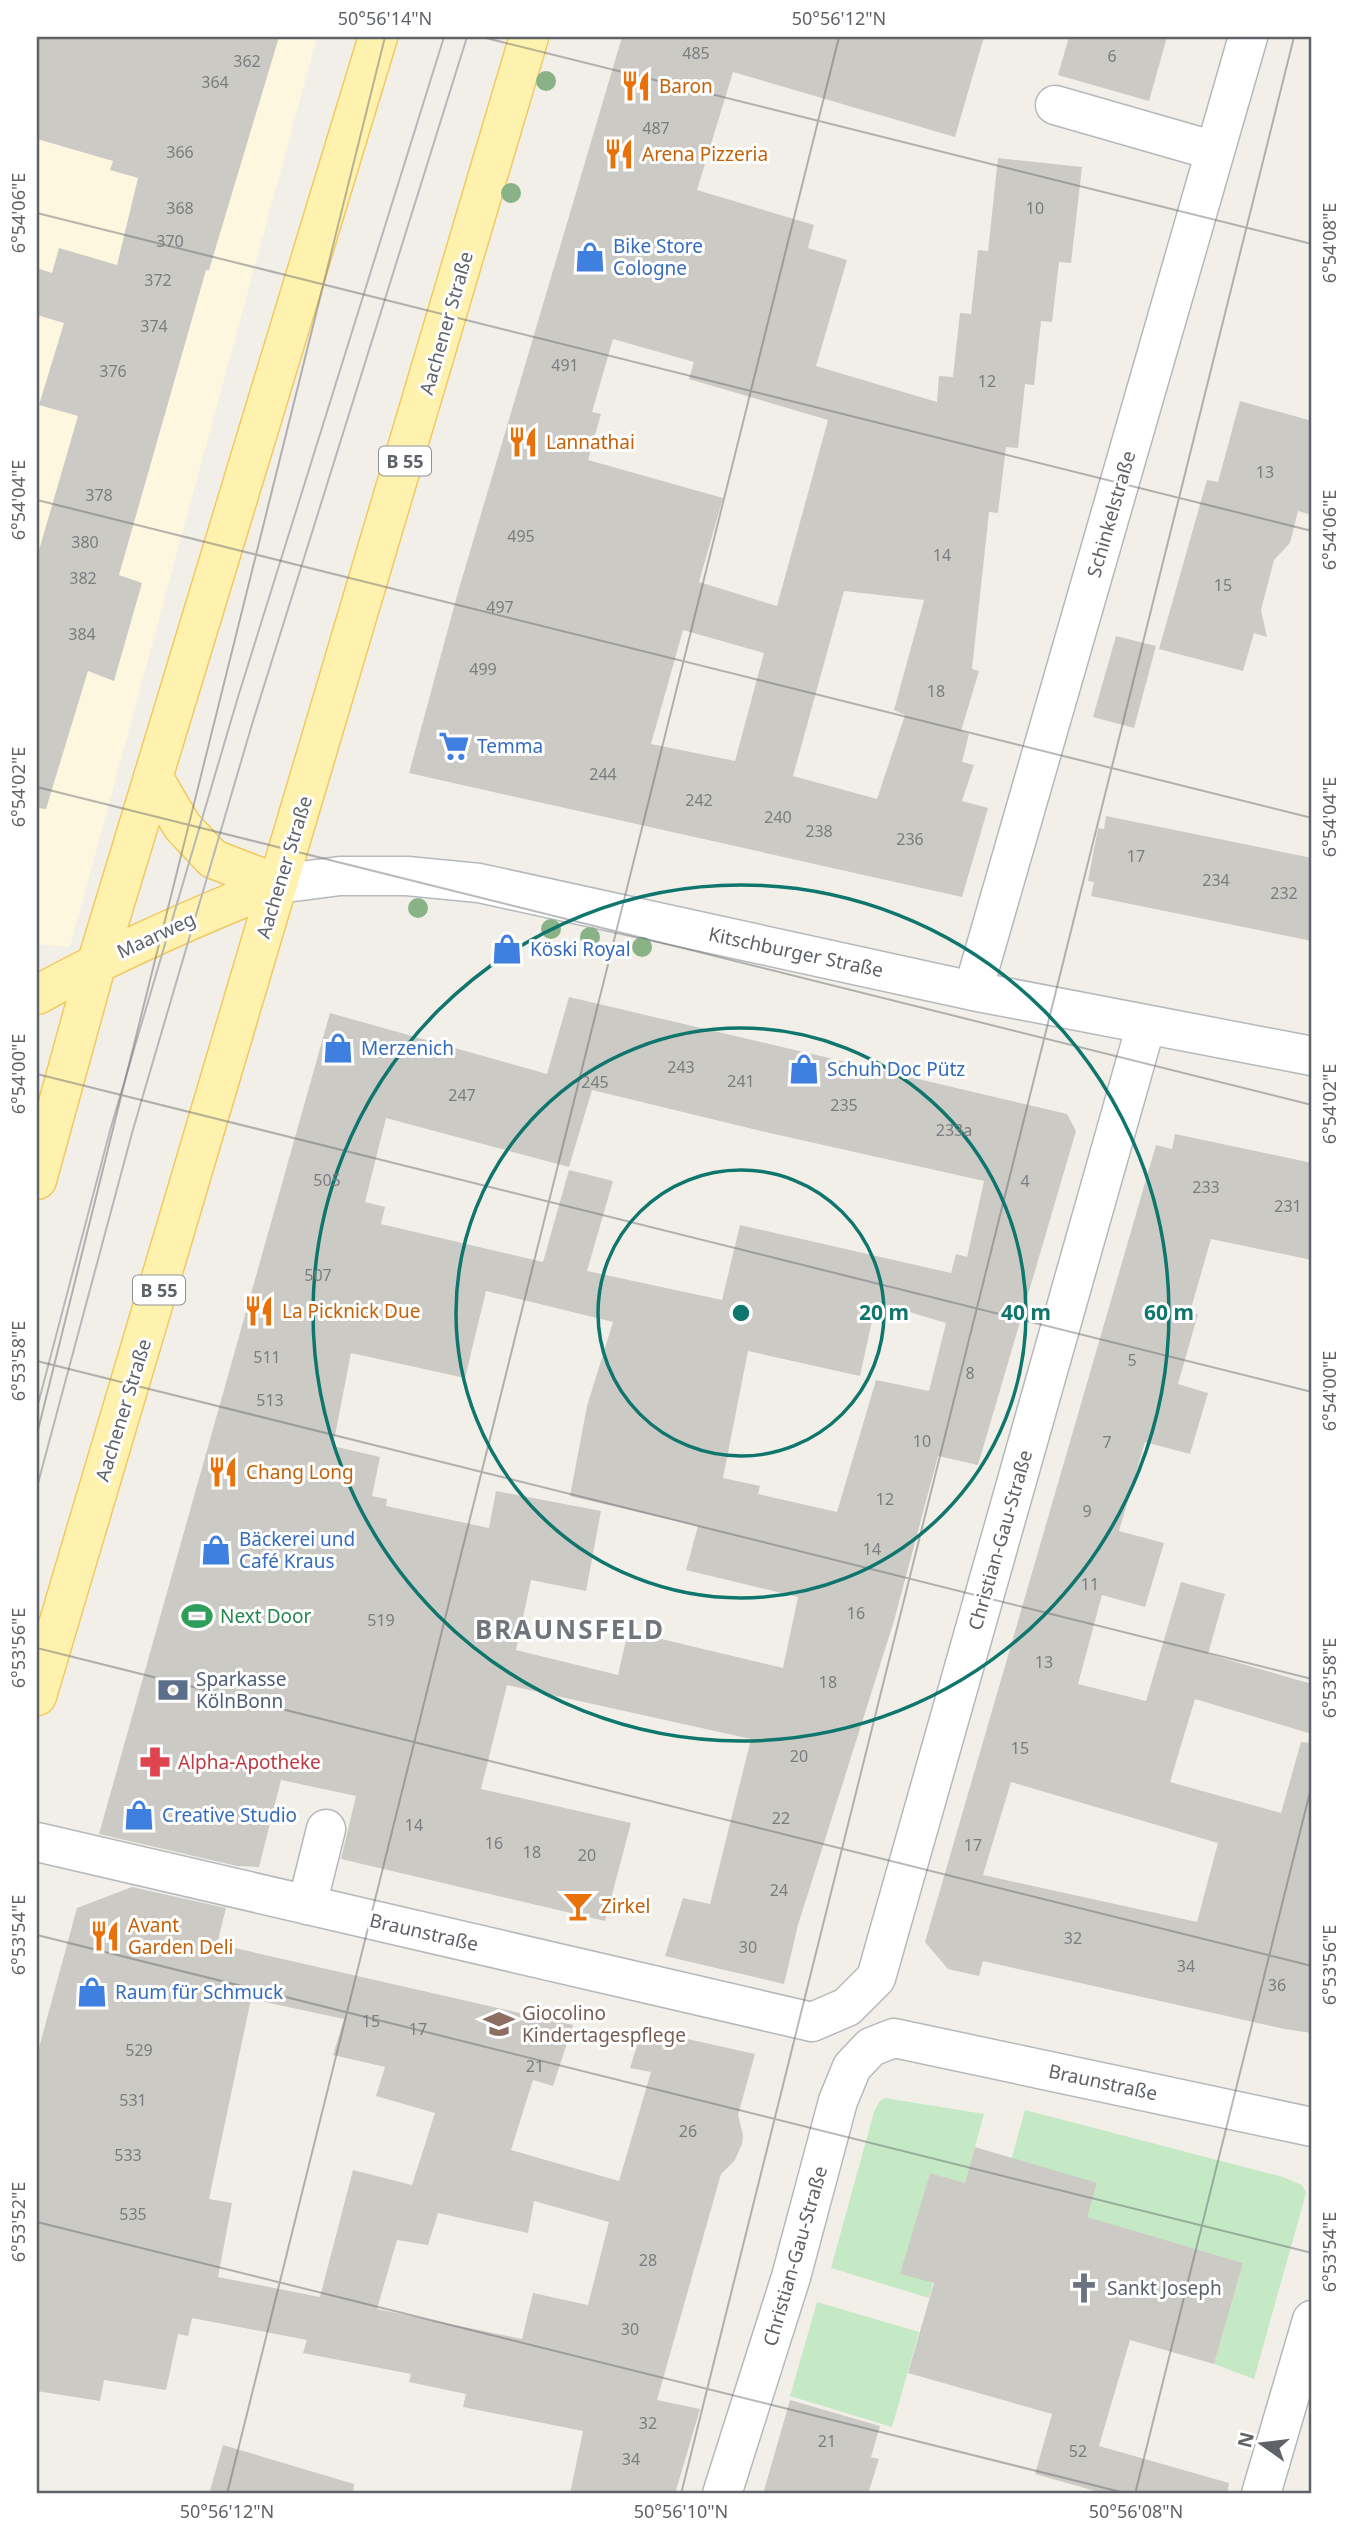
<svg xmlns="http://www.w3.org/2000/svg" width="1349" height="2531" font-family="'Noto Sans',sans-serif">
	<rect width="100%" height="100%" fill="#f1efe8"/>
	<path fill="#fef7e0" d="M37 37H317L70 947 37 944Z"/>
	<path fill="#c5e8c5" d="M885 2098 984 2114 965 2183 930 2173 901 2273 933 2283 929 2298 831 2268 874 2112 879 2102Z
		M1025 2110 1283 2177 1302 2185 1306 2193 1254 2379 1214 2364 1243 2263 1002 2193Z
		M817 2302 919 2332 892 2427 790 2396Z"/>
	<path fill="#cccac5" fill-rule="evenodd" d="M37 37H279L209 270H206L119 575 142 583 114 681 88 671 46 809 37 808V557L78 416 39 405 64 323 37 315V268L52 273 59 248 117 265 138 178 110 170 113 161 37 139Z
		M622 37H984L955 137 733 72 697 190 814 225 808 248 847 260 816 366 937 402 939 376 953 377 960 313 971 314 978 250 988 251 998 158 1082 167 1071 263 1059 262 1052 322 1041 321 1034 385 1025 384 1018 448 1006 447 998 513 989 512 972 669 979 671 961 731 969 734 962 762 974 765 962 801 988 808 962 897 409 773 458 592ZM613 339 694 362 689 379 828 420 777 606 699 582 723 498 588 460 601 414 592 412ZM844 591 924 600 894 710 905 715 877 799 793 776ZM683 630 764 653 735 761 651 744Z
		M1069 37H1167L1149 101 1058 75Z
		M1240 401 1312 421V515L1298 511 1290 543 1274 560 1261 610 1267 637 1254 633 1243 671 1159 649 1207 480 1218 482Z
		M1116 636 1156 646 1134 728 1093 717Z
		M1106 816 1312 858V941L1091 896 1094 882 1088 881 1098 828 1104 829Z
		M569 997 1067 1114 1076 1131 978 1465 938 1456 894 1621 798 1925 784 1984 665 1956 683 1898 710 1904 751 1739 507 1685 481 1789 631 1823 605 1921 341 1859 356 1796 281 1780 259 1867 237 1866 99 1834 330 1013 547 1074ZM592 1090 761 1131 984 1181 967 1257 956 1254 951 1273 740 1225 722 1300 587 1271 613 1181 569 1170 543 1262 381 1224 385 1207 365 1202 386 1118 569 1167ZM486 1291 613 1322 587 1406 570 1496 698 1526 686 1570 798 1597 783 1668 628 1631 618 1675 516 1650 531 1580 586 1591 601 1511 496 1491 489 1528 386 1506 387 1499 372 1496 380 1457 333 1446 351 1353 465 1378ZM876 1302 946 1323 929 1391 876 1380 837 1512 758 1494 760 1486 723 1478 748 1351 860 1376Z
		M1175 1134 1312 1163V1260L1211 1239 1190 1312 1198 1314 1178 1384 1208 1393 1190 1454 1145 1442 1119 1531 1164 1543 1145 1607 1102 1595 1078 1684 1146 1701 1181 1582 1225 1594 1208 1654 1312 1684V1734L1195 1699 1170 1782 1281 1813 1301 1742 1312 1743V2033L1284 2029 983 1961 979 1976 948 1969 925 1942 1156 1145 1172 1149ZM1011 1782 1218 1843 1197 1922 983 1875Z
		M132 1887 226 1908 217 1944 573 2025 553 2086 533 2080 511 2150 619 2181 651 2072 630 2068 642 2029 755 2054 738 2115 743 2135 742 2144 735 2160 721 2174 657 2400 700 2409 675 2494H570L583 2431 463 2407 466 2394 409 2382 411 2374 303 2353 307 2340 192 2318 188 2336 178 2334 166 2390 104 2380 100 2401 37 2391V2055L77 1908ZM251 1999 344 2019 333 2055 385 2067 376 2096 435 2113 412 2185 353 2170 320 2297 218 2277 232 2203 209 2199ZM534 2201 609 2222 588 2305 533 2293 522 2339 377 2309 397 2240 428 2245 438 2213 528 2233Z
		M975 2147 1097 2183 1087 2217 1243 2263 1214 2364 1130 2340 1099 2446 1229 2483 1227 2494H1106L1035 2474 1052 2414 908 2373 934 2283 900 2274 930 2173 965 2183Z
		M790 2400 880 2426 871 2457 879 2459 868 2494H763Z
		M223 2445 354 2484 353 2494H209Z"/>
	<g fill="none" stroke-linecap="round" stroke-linejoin="round">
		<g stroke="#b5b8bc" stroke-width="41">
			<path id="minor" d="M1055 105 1215 151
				M278 884 340 876H407L479 883 973 991 1312 1056
				M973 991 1248 37
				M37 1842 812 2022 847 2007 876 1978 1146 1025
				M307 1905 326 1829
				M722 2494 791 2277 838 2101 852 2067 871 2047 894 2038 1312 2127
				M1261 2494 1312 2320"/>
		</g>
		<g stroke="#f2c960" stroke-width="41">
			<path id="major" d="M153 777 182 826 213 859 278 884
				M37 995C115 952 195 917 278 884
				M37 1180 97 962 378 37
				M37 1696C203 1144 367 591 529 37"/>
		</g>
		<use href="#minor" stroke="#fff" stroke-width="38"/>
		<use href="#major" stroke="#fff2af" stroke-width="38"/>
		<path stroke="#b6b7b8" stroke-width="2" d="M37 1408 111 1127 238 697 444 37
			M37 1487 132 1133 253 721 467 37"/>
	</g>
	<g fill="#89b387">
		<circle cx="546" cy="81" r="10"/>
		<circle cx="511" cy="193" r="10"/>
		<circle cx="418" cy="908" r="10"/>
		<circle cx="551" cy="929" r="10"/>
		<circle cx="590" cy="937" r="10"/>
		<circle cx="642" cy="947" r="10"/>
	</g>
	<path fill="none" stroke="#5f6368" stroke-width="2" stroke-opacity="0.45" d="M482 37 1312 244M37 213 1312 531M37 500 1312 818M37 787 1312 1105M37 1074 1312 1392M37 1361 1312 1679M37 1434 385 37M37 1648 1312 1966M37 1935 1312 2253M37 2222 1129 2494M227 2494 839 37M681 2494 1294 37M1135 2494 1312 1784"/>
	<g fill="none" stroke="#0f766e" stroke-width="3.5">
		<circle cx="741" cy="1313" r="143"/>
		<circle cx="741" cy="1313" r="285"/>
		<circle cx="741" cy="1313" r="428"/>
	</g>
	<defs>
		<g id="restaurant-bare" transform="scale(2.415)"><path d="M-5-6h1v4h1v-4h1v4h1v-4h1v5L-1.5 .5V6h-2V.5L-5-1ZM5-6V6H3V1.5H1.5Q1.5-4 5-6Z" fill="#e8710a" stroke="#fff" stroke-width="2.5" paint-order="stroke"/></g>
		<g id="shop-bare" transform="scale(2.415)"><path d="M-5-2.5h2.3a2.7 3.5 0 0 1 5.4 0H5L5.5 6h-11ZM-1.5-2.5h3a1.5 2.3 0 0 0-3 0Z" fill="#3f7fe0" stroke="#fff" stroke-width="2.5" paint-order="stroke"/></g>
		<g id="supermarket-bare" transform="scale(2.415)"><path d="M-6-5.5h2.5l.6 2H6L4.5 2H-2.5L-4.4-4H-6ZM-1.5 3.2a1.3 1.3 0 1 0 .1 0ZM3 3.2a1.3 1.3 0 1 0 .1 0Z" fill="#3f7fe0" stroke="#fff" stroke-width="2.5" paint-order="stroke"/></g>
		<g id="stadium-bare" transform="scale(2.415)"><path d="M0-5a6.5 5 0 1 0 0 10a6.5 5 0 1 0 0-10ZM-3.5-1.8h7v3.6h-7Z" fill="#2e9e5b" stroke="#fff" stroke-width="2.5" paint-order="stroke"/></g>
		<g id="bank-bare" transform="scale(2.415)"><path d="M-6-4H6V4H-6ZM0-2.3a2.3 2.3 0 1 0 0 4.6a2.3 2.3 0 1 0 0-4.6Z" fill="#5c6f8a" stroke="#fff" stroke-width="2.5" paint-order="stroke"/></g>
		<g id="pharmacy-bare" transform="scale(2.415)"><path d="M-2-6h4v4h4v4h-4v4h-4v-4h-4v-4h4Z" fill="#e0444e" stroke="#fff" stroke-width="2.5" paint-order="stroke"/></g>
		<g id="bar-bare" transform="scale(2.415)"><path d="M-6-5H6L.8 .8V4.5H3.5V6h-7V4.5H-.8V.8Z" fill="#e8710a" stroke="#fff" stroke-width="2.5" paint-order="stroke"/></g>
		<g id="school-bare" transform="scale(2.415)"><path d="M0-5L7-2L0 1L-7-2ZM-4 1L0 2.5L4 1V4Q0 6-4 4Z" fill="#8d6e63" stroke="#fff" stroke-width="2.5" paint-order="stroke"/></g>
		<g id="church-bare" transform="scale(2.415)"><path d="M-1.2-6h2.4v3.5h3.3v2.4h-3.3V6h-2.4V-.1h-3.3v-2.4h3.3Z" fill="#6b7280" stroke="#fff" stroke-width="2.5" paint-order="stroke"/></g>
	</defs>
	<g fill-rule="evenodd">
		<use href="#restaurant-bare" x="636" y="86"/>
		<use href="#restaurant-bare" x="619" y="154"/>
		<use href="#shop-bare" x="590" y="257"/>
		<use href="#restaurant-bare" x="523" y="442"/>
		<use href="#supermarket-bare" x="454" y="746"/>
		<use href="#shop-bare" x="507" y="949"/>
		<use href="#shop-bare" x="338" y="1048"/>
		<use href="#shop-bare" x="804" y="1069"/>
		<use href="#restaurant-bare" x="259" y="1311"/>
		<use href="#restaurant-bare" x="223" y="1472"/>
		<use href="#shop-bare" x="216" y="1550"/>
		<use href="#stadium-bare" x="197" y="1616"/>
		<use href="#bank-bare" x="173" y="1690"/>
		<use href="#pharmacy-bare" x="155" y="1762"/>
		<use href="#shop-bare" x="139" y="1815"/>
		<use href="#bar-bare" x="578" y="1906"/>
		<use href="#restaurant-bare" x="105" y="1936"/>
		<use href="#shop-bare" x="92" y="1992"/>
		<use href="#school-bare" x="499" y="2024"/>
		<use href="#church-bare" x="1084" y="2288"/>
	</g>
	<g text-anchor="middle" dominant-baseline="central" stroke-width="6" stroke-linejoin="round" paint-order="stroke">
		<g font-size="16" fill="#7a7d7f">
			<text x="696" y="53">485</text>
			<text x="1112" y="56">6</text>
			<text x="247" y="61">362</text>
			<text x="215" y="82">364</text>
			<text x="656" y="128">487</text>
			<text x="180" y="152">366</text>
			<text x="180" y="208">368</text>
			<text x="1035" y="208">10</text>
			<text x="170" y="241">370</text>
			<text x="158" y="280">372</text>
			<text x="154" y="326">374</text>
			<text x="565" y="365">491</text>
			<text x="113" y="371">376</text>
			<text x="987" y="381">12</text>
			<text x="1265" y="472">13</text>
			<text x="99" y="495">378</text>
			<text x="521" y="536">495</text>
			<text x="85" y="542">380</text>
			<text x="942" y="555">14</text>
			<text x="83" y="578">382</text>
			<text x="1223" y="585">15</text>
			<text x="500" y="607">497</text>
			<text x="82" y="634">384</text>
			<text x="483" y="669">499</text>
			<text x="936" y="691">18</text>
			<text x="603" y="774">244</text>
			<text x="699" y="800">242</text>
			<text x="778" y="817">240</text>
			<text x="819" y="831">238</text>
			<text x="910" y="839">236</text>
			<text x="1136" y="856">17</text>
			<text x="1216" y="880">234</text>
			<text x="1284" y="893">232</text>
			<text x="681" y="1067">243</text>
			<text x="741" y="1081">241</text>
			<text x="595" y="1082">245</text>
			<text x="462" y="1095">247</text>
			<text x="844" y="1105">235</text>
			<text x="954" y="1130">233a</text>
			<text x="327" y="1180">505</text>
			<text x="1025" y="1181">4</text>
			<text x="1206" y="1187">233</text>
			<text x="1288" y="1206">231</text>
			<text x="318" y="1275">507</text>
			<text x="267" y="1357">511</text>
			<text x="1132" y="1360">5</text>
			<text x="970" y="1373">8</text>
			<text x="270" y="1400">513</text>
			<text x="922" y="1441">10</text>
			<text x="1107" y="1442">7</text>
			<text x="885" y="1499">12</text>
			<text x="1087" y="1511">9</text>
			<text x="872" y="1549">14</text>
			<text x="1090" y="1584">11</text>
			<text x="856" y="1613">16</text>
			<text x="381" y="1620">519</text>
			<text x="1044" y="1662">13</text>
			<text x="828" y="1682">18</text>
			<text x="1020" y="1748">15</text>
			<text x="799" y="1756">20</text>
			<text x="781" y="1818">22</text>
			<text x="414" y="1825">14</text>
			<text x="494" y="1843">16</text>
			<text x="973" y="1845">17</text>
			<text x="532" y="1852">18</text>
			<text x="587" y="1855">20</text>
			<text x="779" y="1890">24</text>
			<text x="1073" y="1938">32</text>
			<text x="748" y="1947">30</text>
			<text x="1186" y="1966">34</text>
			<text x="1277" y="1985">36</text>
			<text x="371" y="2021">15</text>
			<text x="418" y="2029">17</text>
			<text x="139" y="2050">529</text>
			<text x="535" y="2066">21</text>
			<text x="133" y="2100">531</text>
			<text x="688" y="2131">26</text>
			<text x="128" y="2155">533</text>
			<text x="133" y="2214">535</text>
			<text x="648" y="2260">28</text>
			<text x="630" y="2329">30</text>
			<text x="648" y="2423">32</text>
			<text x="827" y="2441">21</text>
			<text x="1078" y="2451">52</text>
			<text x="631" y="2459">34</text>
		</g>
		<g fill="#fff" stroke="#8f9295" stroke-width="2">
			<rect x="379" y="446.5" width="52" height="29" rx="5"/>
			<rect x="133" y="1275.5" width="52" height="29" rx="5"/>
		</g>
		<g font-size="18" font-weight="bold" fill="#5f6368">
			<text x="405" y="461">B 55</text>
			<text x="159" y="1290">B 55</text>
		</g>
		<g font-size="19" fill="#c56008" stroke="#fff" text-anchor="start">
			<text x="659" y="86">Baron</text>
			<text x="642" y="154">Arena Pizzeria</text>
			<text x="546" y="442">Lannathai</text>
			<text x="282" y="1311">La Picknick Due</text>
			<text x="246" y="1472">Chang Long</text>
			<text x="601" y="1906">Zirkel</text>
			<text x="128" y="1925">Avant<tspan x="128" dy="22">Garden Deli</tspan></text>
		</g>
		<g font-size="19" fill="#366cbe" stroke="#fff" text-anchor="start">
			<text x="613" y="246">Bike Store<tspan x="613" dy="22">Cologne</tspan></text>
			<text x="477" y="746">Temma</text>
			<text x="530" y="949">Köski Royal</text>
			<text x="361" y="1048">Merzenich</text>
			<text x="827" y="1069">Schuh Doc Pütz</text>
			<text x="239" y="1539">Bäckerei und<tspan x="239" dy="22">Café Kraus</tspan></text>
			<text x="162" y="1815">Creative Studio</text>
			<text x="115" y="1992">Raum für Schmuck</text>
		</g>
		<g font-size="19" fill="#5f6368" stroke="#fff">
			<text transform="translate(446 323) rotate(-74)">Aachener Straße</text>
			<text transform="translate(1111 514) rotate(-74)">Schinkelstraße</text>
			<text transform="translate(284 867) rotate(-73)">Aachener Straße</text>
			<text transform="translate(156 935) rotate(-25)">Maarweg</text>
			<text transform="translate(796 952) rotate(12)">Kitschburger Straße</text>
			<text transform="translate(123 1410) rotate(-73)">Aachener Straße</text>
			<text transform="translate(1000 1540) rotate(-74)">Christian-Gau-Straße</text>
			<text transform="translate(424 1932) rotate(13)">Braunstraße</text>
			<text transform="translate(1103 2082) rotate(12)">Braunstraße</text>
			<text transform="translate(795 2256) rotate(-74)">Christian-Gau-Straße</text>
		</g>
		<g font-size="19" fill="#27864d" stroke="#fff" text-anchor="start">
			<text x="220" y="1616">Next Door</text>
		</g>
		<g font-size="19" fill="#4e5e75" stroke="#fff" text-anchor="start">
			<text x="196" y="1679">Sparkasse<tspan x="196" dy="22">KölnBonn</tspan></text>
		</g>
		<g font-size="19" fill="#be3a42" stroke="#fff" text-anchor="start">
			<text x="178" y="1762">Alpha-Apotheke</text>
		</g>
		<g font-size="19" fill="#785e54" stroke="#fff" text-anchor="start">
			<text x="522" y="2013">Giocolino<tspan x="522" dy="22">Kindertagespflege</tspan></text>
		</g>
		<g font-size="19" fill="#5b616d" stroke="#fff" text-anchor="start">
			<text x="1107" y="2288">Sankt Joseph</text>
		</g>
		<g font-size="26" font-weight="bold" letter-spacing="2" fill="#70757a" stroke="#fff">
			<text x="570" y="1629">BRAUNSFELD</text>
		</g>
	</g>
	<circle cx="741" cy="1313" r="10" fill="#0f766e" stroke="#fff" stroke-width="3.5"/>
	<g font-size="21" text-anchor="middle" font-weight="bold" fill="#0f766e" stroke="#fff" stroke-width="6" stroke-linejoin="round" paint-order="stroke">
		<text x="884" y="1320">20 m</text>
		<text x="1026" y="1320">40 m</text>
		<text x="1169" y="1320">60 m</text>
	</g>
	<rect width="1349" height="2531" fill="none" stroke="#ffffff" stroke-width="77"/>
	<g transform="translate(1262 2444) rotate(284)" stroke="#ffffff" stroke-width="5" paint-order="stroke">
	<path d="M0-5L12 26L0 18L-12 26Z" fill="#5f6368"/>
	<text y="-10" font-size="19" font-weight="bold" text-anchor="middle" fill="#5f6368">N</text>
	</g>
	<rect x="38" y="38" width="1272" height="2454" fill="none" stroke="#5f6368" stroke-width="2.5"/>
	<g font-size="18" text-anchor="middle" fill="#5f6368">
		<text x="385" y="25">50°56'14"N</text>
		<text x="839" y="25">50°56'12"N</text>
		<text transform="translate(19 213) rotate(-90)" y="6">6°54'06"E</text>
		<text transform="translate(1330 243) rotate(-90)" y="6">6°54'08"E</text>
		<text transform="translate(19 500) rotate(-90)" y="6">6°54'04"E</text>
		<text transform="translate(1330 530) rotate(-90)" y="6">6°54'06"E</text>
		<text transform="translate(19 787) rotate(-90)" y="6">6°54'02"E</text>
		<text transform="translate(1330 817) rotate(-90)" y="6">6°54'04"E</text>
		<text transform="translate(19 1074) rotate(-90)" y="6">6°54'00"E</text>
		<text transform="translate(1330 1104) rotate(-90)" y="6">6°54'02"E</text>
		<text transform="translate(19 1361) rotate(-90)" y="6">6°53'58"E</text>
		<text transform="translate(1330 1391) rotate(-90)" y="6">6°54'00"E</text>
		<text transform="translate(19 1648) rotate(-90)" y="6">6°53'56"E</text>
		<text transform="translate(1330 1678) rotate(-90)" y="6">6°53'58"E</text>
		<text transform="translate(19 1935) rotate(-90)" y="6">6°53'54"E</text>
		<text transform="translate(1330 1965) rotate(-90)" y="6">6°53'56"E</text>
		<text transform="translate(19 2222) rotate(-90)" y="6">6°53'52"E</text>
		<text transform="translate(1330 2252) rotate(-90)" y="6">6°53'54"E</text>
		<text x="227" y="2518">50°56'12"N</text>
		<text x="681" y="2518">50°56'10"N</text>
		<text x="1136" y="2518">50°56'08"N</text>
	</g>
</svg>
